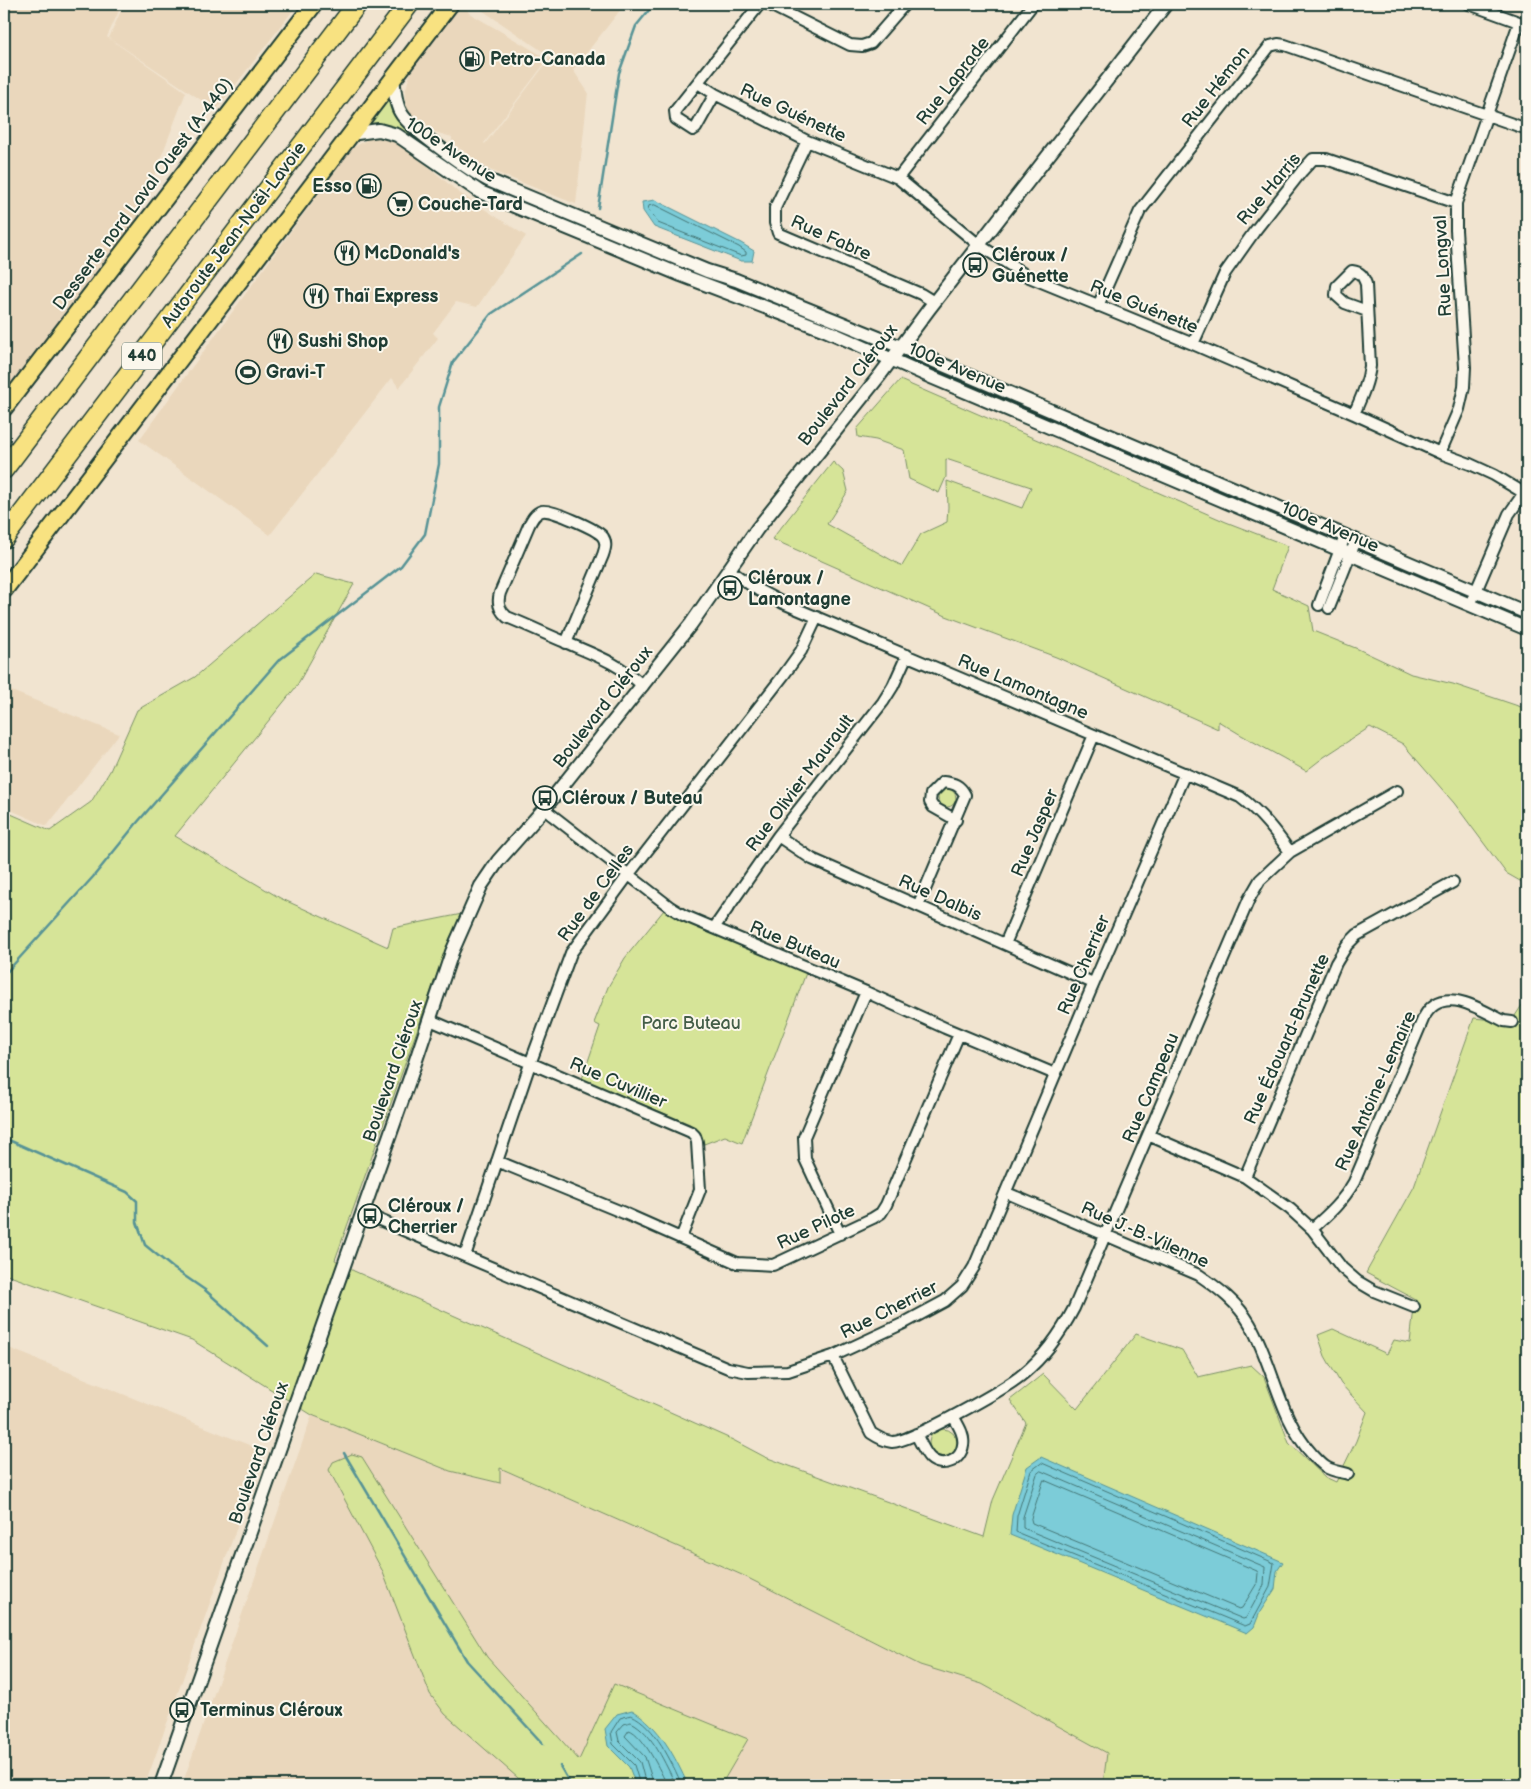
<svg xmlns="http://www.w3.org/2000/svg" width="1531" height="1789" font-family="'Balsamiq Sans',sans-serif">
	<rect width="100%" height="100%" fill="#f1e4d0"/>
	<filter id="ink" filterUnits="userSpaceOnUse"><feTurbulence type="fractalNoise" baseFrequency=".02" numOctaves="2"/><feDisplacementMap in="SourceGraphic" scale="10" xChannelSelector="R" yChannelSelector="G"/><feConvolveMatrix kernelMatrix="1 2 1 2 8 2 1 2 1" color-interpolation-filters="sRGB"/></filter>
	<g filter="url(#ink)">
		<path fill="#ead7bc" d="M4 4H122L107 37 186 92 134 228 4 393Z
			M124 4H298L216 110 109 38Z
			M461 4H464L469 13 548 59 484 143 485 144 551 57 473 4H625L573 70 588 92 576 204 490 170 455 145 452 142V137L428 130 414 119 407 110 405 92 411 71Z
			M373 136 393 140 409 150 458 192 526 236 477 307 456 302 433 333 438 338 399 388 392 378 270 535 139 440 351 149Z
			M4 688 119 734 47 826 4 807Z
			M4 1346 264 1451 145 1785H4Z
			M312 1415 450 1471 499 1483V1468L742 1575 920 1665 982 1684 1107 1753 1103 1785H182Z"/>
		<path fill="#d6e498" stroke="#7a9066" d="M390 98 448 160 404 134 369 125Z
			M508 198 533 204 799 312 745 295Z
			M900 380 1226 522 1288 546 1272 589 1309 606 1313 631 1358 649 1411 674 1453 684 1527 709V885L1506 873 1454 803 1403 744 1370 727 1324 757 1306 771C1277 754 1246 739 1218 721V729L1056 657 946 616 772 539 833 462 843 471 848 491 827 524 902 566 921 534 947 522 948 507 947 481 1022 508 1031 487 946 459V477L939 493 909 479 904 450 876 440 858 437 857 429Z
			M966 385 1005 396 1332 536 1330 541 965 386Z
			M316 574 354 584 296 687 175 836 280 898 388 947 393 928 462 914 450 938 335 1260 354 1271 733 1440 765 1457 984 1537 993 1500 1026 1423 1010 1400 1043 1374 1077 1409 1136 1334 1182 1350 1198 1377 1251 1365 1264 1377 1289 1443 1325 1477 1336 1482 1356 1441 1367 1412 1341 1384 1325 1356 1318 1335 1333 1329 1387 1354 1394 1340 1410 1343 1415 1299 1366 1273 1414 1187 1474 1018 1511 1022 1524 1002 1527 994V1785H1103L1107 1753 982 1684 920 1665 742 1575 500 1468V1483L450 1471 312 1415 192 1340 4 1274V811L50 831 91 802 110 771 137 710 195 677Z
			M1486 600 1527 617V624L1484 606Z
			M938 798a9 9 0 1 1 18 0a9 9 0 1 1-18 0Z
			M664 910 806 973 742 1143 725 1136 704 1144 701 1134 690 1124 582 1079 600 1026 594 1023 608 987 625 958Z
			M929 1443a14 14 0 1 1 28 0a14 14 0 1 1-28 0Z
			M352 1454 362 1457 487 1657 579 1760 614 1684 748 1739 721 1785H526L445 1714 430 1694 382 1570 329 1470 333 1462Z"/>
		<path fill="#7cccd8" stroke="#579396" d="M655 200 741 243 754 251 752 261H741L654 227 643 211 642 202Z
			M1041 1457 1283 1562 1277 1571 1275 1589 1260 1612 1254 1627 1247 1633 1010 1535 1012 1515 1027 1467Z
			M632 1710C660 1726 675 1757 688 1785H636L629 1767 608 1746 605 1729 617 1714Z"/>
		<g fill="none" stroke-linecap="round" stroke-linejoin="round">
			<path stroke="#447676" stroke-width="1" d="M655 205 739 247 746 252V255L741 256 658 223 648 209 649 206Z
				M1042 1463 1274 1563 1270 1587 1250 1624 1245 1626 1016 1532 1017 1516 1031 1471Z
				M1041 1471 1265 1567 1264 1585 1246 1618 1243 1619 1023 1528V1517L1037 1474Z
				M1044 1480 1257 1571 1258 1573 1257 1583 1242 1608 1239 1609 1032 1523 1031 1519Z
				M640 1785 634 1765 613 1744 611 1732 620 1718 631 1715C655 1725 672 1763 682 1785
				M646 1785 640 1762 619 1741 617 1732 624 1724 631 1722C653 1733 665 1764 676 1785
				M654 1785 645 1757 625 1736 629 1730C643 1734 661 1772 667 1785"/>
			<path stroke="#579396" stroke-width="2.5" d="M598 208 619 73 636 26 654 4
				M4 975 93 877 136 824 278 661 401 566 425 534 439 464V407L453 362 491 314 582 254
				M4 1138 127 1192 137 1201V1222L145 1245 173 1268 205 1290 268 1346
				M344 1453 467 1661 543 1744
				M560 1766 571 1785"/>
			<g stroke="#1f3d34" stroke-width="14">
				<path id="minor" d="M768 4 850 45 862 46 871 43 905 4
					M1469 4 1527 25
					M698 83 715 94 807 141 898 178 979 245 1027 276 1193 344 1354 414 1440 453 1470 464 1494 475 1524 493
					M715 94 696 128 693 130 676 119 675 111 760 4
					M807 141 775 208V223L778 233 921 294 934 302
					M898 178 1033 4
					M1098 306 1140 211 1270 46 1278 44 1285 45 1527 129
					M1193 344 1225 273 1254 232 1302 171 1313 159H1326L1456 203
					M1354 414C1361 398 1368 383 1370 366L1366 284C1363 276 1361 272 1352 271L1337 286 1336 295 1345 303 1367 311
					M1440 453 1459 409 1464 387 1465 367 1456 230V203L1519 23
					M729 570 758 590 783 603 1240 797C1261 813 1275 831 1290 852
					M1319 605 1345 536
					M1470 605 1509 514 1524 493 1527 491
					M1329 608 1356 540
					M566 643 603 555C605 549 607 543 603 537 597 529 551 509 542 511 535 513 532 519 529 525L500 593C497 603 499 610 507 617 527 625 546 634 565 642 595 655 619 663 643 686
					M544 809 670 907 683 915 866 992 945 1028 1055 1074
					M778 836 812 859 1093 983
					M918 906 965 795C960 785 954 783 943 782L931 794 930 802 933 807 956 820
					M714 928 778 836 883 702 893 686 907 655
					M1005 944 1094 735
					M430 1020 691 1132 695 1136 697 1142 700 1190 681 1238
					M1148 1135 1245 1177 1290 1209 1312 1229 1342 1268 1357 1281 1374 1291 1414 1307
					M497 1161 624 1213 737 1263 773 1265 873 1218 881 1213 886 1205 959 1034
					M1245 1177 1336 963 1347 945 1357 935 1453 882
					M1007 1193 1199 1275C1218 1288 1238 1303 1250 1324 1274 1366 1279 1418 1312 1454 1316 1458 1321 1464 1326 1467 1332 1471 1341 1472 1348 1474
					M363 1213 728 1368 748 1372 788 1371 833 1356 904 1323 945 1301 962 1286 974 1267 1090 992 1185 773
					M1312 1229C1329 1214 1343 1201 1354 1182L1424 1017C1442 983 1479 1009 1504 1021L1512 1022
					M840 1234 805 1159 804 1137 866 992
					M465 1256 530 1064 571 953 629 874 783 676 801 651 817 617
					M833 1356 871 1433C877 1437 884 1441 892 1442 909 1443 1007 1388 1023 1374 1045 1356 1061 1333 1074 1308L1249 899 1260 880 1290 852 1397 791
					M916 1434C920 1441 924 1452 930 1458 942 1469 961 1461 963 1445 965 1435 958 1425 953 1416"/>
			</g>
			<g stroke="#1f3d34" stroke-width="16">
				<path id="tertiary" d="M393 79C395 90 395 104 401 113 409 128 471 171 488 180L707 271 736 280 901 347 1527 613
					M350 134 379 130 397 135 480 192 681 275 825 330 931 377 1527 629
					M161 1785 411 1075 452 952 481 886 498 861 544 809 691 624 757 529 880 375 929 309 1166 4"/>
			</g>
			<g stroke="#1f3d34" stroke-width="20">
				<path id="primary" d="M4 408 314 4
					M4 590 450 4"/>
			</g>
			<g stroke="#1f3d34" stroke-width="22">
				<path id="motorway" d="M4 469 357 4
					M4 538 409 4"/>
			</g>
			<use href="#minor" stroke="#fbf7ec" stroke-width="10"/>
			<use href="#tertiary" stroke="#fbf7ec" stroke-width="12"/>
			<use href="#primary" stroke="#f8e281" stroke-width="16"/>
			<use href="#motorway" stroke="#f8e281" stroke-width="19"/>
		</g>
	</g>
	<defs>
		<g id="fuel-ring" transform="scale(1.25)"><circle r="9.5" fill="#fbf7ec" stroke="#1f3d34" stroke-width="1.5"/><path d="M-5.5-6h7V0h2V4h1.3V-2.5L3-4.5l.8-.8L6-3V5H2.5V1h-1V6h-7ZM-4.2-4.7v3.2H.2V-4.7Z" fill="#1f3d34"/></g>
		<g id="supermarket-ring" transform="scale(1.25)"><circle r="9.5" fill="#fbf7ec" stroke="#1f3d34" stroke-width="1.5"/><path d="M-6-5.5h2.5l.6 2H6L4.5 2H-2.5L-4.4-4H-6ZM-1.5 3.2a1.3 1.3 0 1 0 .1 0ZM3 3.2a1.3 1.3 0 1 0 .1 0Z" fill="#1f3d34"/></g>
		<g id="restaurant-ring" transform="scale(1.25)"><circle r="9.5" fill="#fbf7ec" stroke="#1f3d34" stroke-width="1.5"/><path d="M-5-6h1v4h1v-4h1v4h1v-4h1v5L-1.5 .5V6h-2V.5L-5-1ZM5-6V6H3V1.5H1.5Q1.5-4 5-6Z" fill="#1f3d34"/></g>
		<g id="bus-ring" transform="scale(1.25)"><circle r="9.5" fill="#fbf7ec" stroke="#1f3d34" stroke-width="1.5"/><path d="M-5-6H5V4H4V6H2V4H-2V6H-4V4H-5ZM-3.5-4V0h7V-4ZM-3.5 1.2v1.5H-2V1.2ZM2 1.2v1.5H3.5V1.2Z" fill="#1f3d34"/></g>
		<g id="stadium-ring" transform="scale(1.25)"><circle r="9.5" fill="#fbf7ec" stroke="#1f3d34" stroke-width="1.5"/><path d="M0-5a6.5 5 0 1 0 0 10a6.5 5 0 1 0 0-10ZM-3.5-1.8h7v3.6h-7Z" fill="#1f3d34"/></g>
	</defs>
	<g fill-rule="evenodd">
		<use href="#fuel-ring" x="472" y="59"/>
		<use href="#fuel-ring" x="369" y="186"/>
		<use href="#supermarket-ring" x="400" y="204"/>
		<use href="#restaurant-ring" x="347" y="253"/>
		<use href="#bus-ring" x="975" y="265"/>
		<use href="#restaurant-ring" x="316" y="296"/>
		<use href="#restaurant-ring" x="280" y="341"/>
		<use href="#stadium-ring" x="248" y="372"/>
		<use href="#bus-ring" x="730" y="588"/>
		<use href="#bus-ring" x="545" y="798"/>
		<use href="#bus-ring" x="370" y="1216"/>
		<use href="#bus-ring" x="182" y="1710"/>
	</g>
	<g text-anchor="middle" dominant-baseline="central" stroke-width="4" stroke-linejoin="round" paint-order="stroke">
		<rect fill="#fbf7ec" stroke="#61756b" stroke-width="1" x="122" y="342.5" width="40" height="27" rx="4"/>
		<g font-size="16" font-weight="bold" fill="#1f3d34">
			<text x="142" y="356">440</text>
		</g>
		<g font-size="18" font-weight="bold" fill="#1f3d34" stroke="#fbf7ec" text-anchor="start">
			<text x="490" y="59">Petro-Canada</text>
			<text x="352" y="186" text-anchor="end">Esso</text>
			<text x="418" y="204">Couche-Tard</text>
			<text x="364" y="253">McDonald's</text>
			<text x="992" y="255">Cléroux /<tspan x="992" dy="21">Guénette</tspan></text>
			<text x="334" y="296">Thaï Express</text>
			<text x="298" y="341">Sushi Shop</text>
			<text x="266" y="372">Gravi-T</text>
			<text x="748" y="578">Cléroux /<tspan x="748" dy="21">Lamontagne</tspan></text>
			<text x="562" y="798">Cléroux / Buteau</text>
			<text x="388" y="1206">Cléroux /<tspan x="388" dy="21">Cherrier</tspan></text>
			<text x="200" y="1710">Terminus Cléroux</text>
		</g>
		<g font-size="18" fill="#1f3d34" stroke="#fbf7ec">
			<text transform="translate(953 81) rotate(-52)">Rue Laprade</text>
			<text transform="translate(1216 87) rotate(-52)">Rue Hémon</text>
			<text transform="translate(793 113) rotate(25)">Rue Guénette</text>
			<text transform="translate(451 150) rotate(33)">100e Avenue</text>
			<text transform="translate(1269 189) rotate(-50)">Rue Harris</text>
			<text transform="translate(143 194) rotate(-53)">Desserte nord Laval Ouest (A-440)</text>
			<text transform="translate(234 235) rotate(-53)">Autoroute Jean-Noël-Lavoie</text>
			<text transform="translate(831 238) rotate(24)">Rue Fabre</text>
			<text transform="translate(1443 266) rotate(-93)">Rue Longval</text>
			<text transform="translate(1144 307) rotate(22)">Rue Guénette</text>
			<text transform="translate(957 368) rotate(23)">100e Avenue</text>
			<text transform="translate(848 385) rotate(-52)">Boulevard Cléroux</text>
			<text transform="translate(1330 527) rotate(23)">100e Avenue</text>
			<text transform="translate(1023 687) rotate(23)">Rue Lamontagne</text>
			<text transform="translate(603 707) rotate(-52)">Boulevard Cléroux</text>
			<text transform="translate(800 783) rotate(-53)">Rue Olivier Maurault</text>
			<text transform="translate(1035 833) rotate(-67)">Rue Jasper</text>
			<text transform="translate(596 893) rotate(-54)">Rue de Celles</text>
			<text transform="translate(940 898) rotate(24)">Rue Dalbis</text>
			<text transform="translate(795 945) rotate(23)">Rue Buteau</text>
			<text transform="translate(1084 965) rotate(-67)">Rue Cherrier</text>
			<text transform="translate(1287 1039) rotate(-66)">Rue Édouard-Brunette</text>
			<text transform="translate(393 1071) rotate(-71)">Boulevard Cléroux</text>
			<text transform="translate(618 1083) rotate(23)">Rue Cuvillier</text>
			<text transform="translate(1151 1088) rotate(-67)">Rue Campeau</text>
			<text transform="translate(1376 1091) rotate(-66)">Rue Antoine-Lemaire</text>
			<text transform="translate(816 1227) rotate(-25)">Rue Pilote</text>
			<text transform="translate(1145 1235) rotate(24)">Rue J.-B.-Vilenne</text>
			<text transform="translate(889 1310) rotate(-27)">Rue Cherrier</text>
			<text transform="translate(259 1453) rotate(-71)">Boulevard Cléroux</text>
		</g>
		<g font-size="18" fill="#445e48" stroke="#fbf7ec">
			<text x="691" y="1023">Parc Buteau</text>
		</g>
	</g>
	<rect width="1531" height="1789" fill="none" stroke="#fbf7ec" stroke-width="20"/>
	<rect x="10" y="10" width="1511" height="1769" fill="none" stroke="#1f3d34" stroke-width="2" filter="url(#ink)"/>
</svg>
